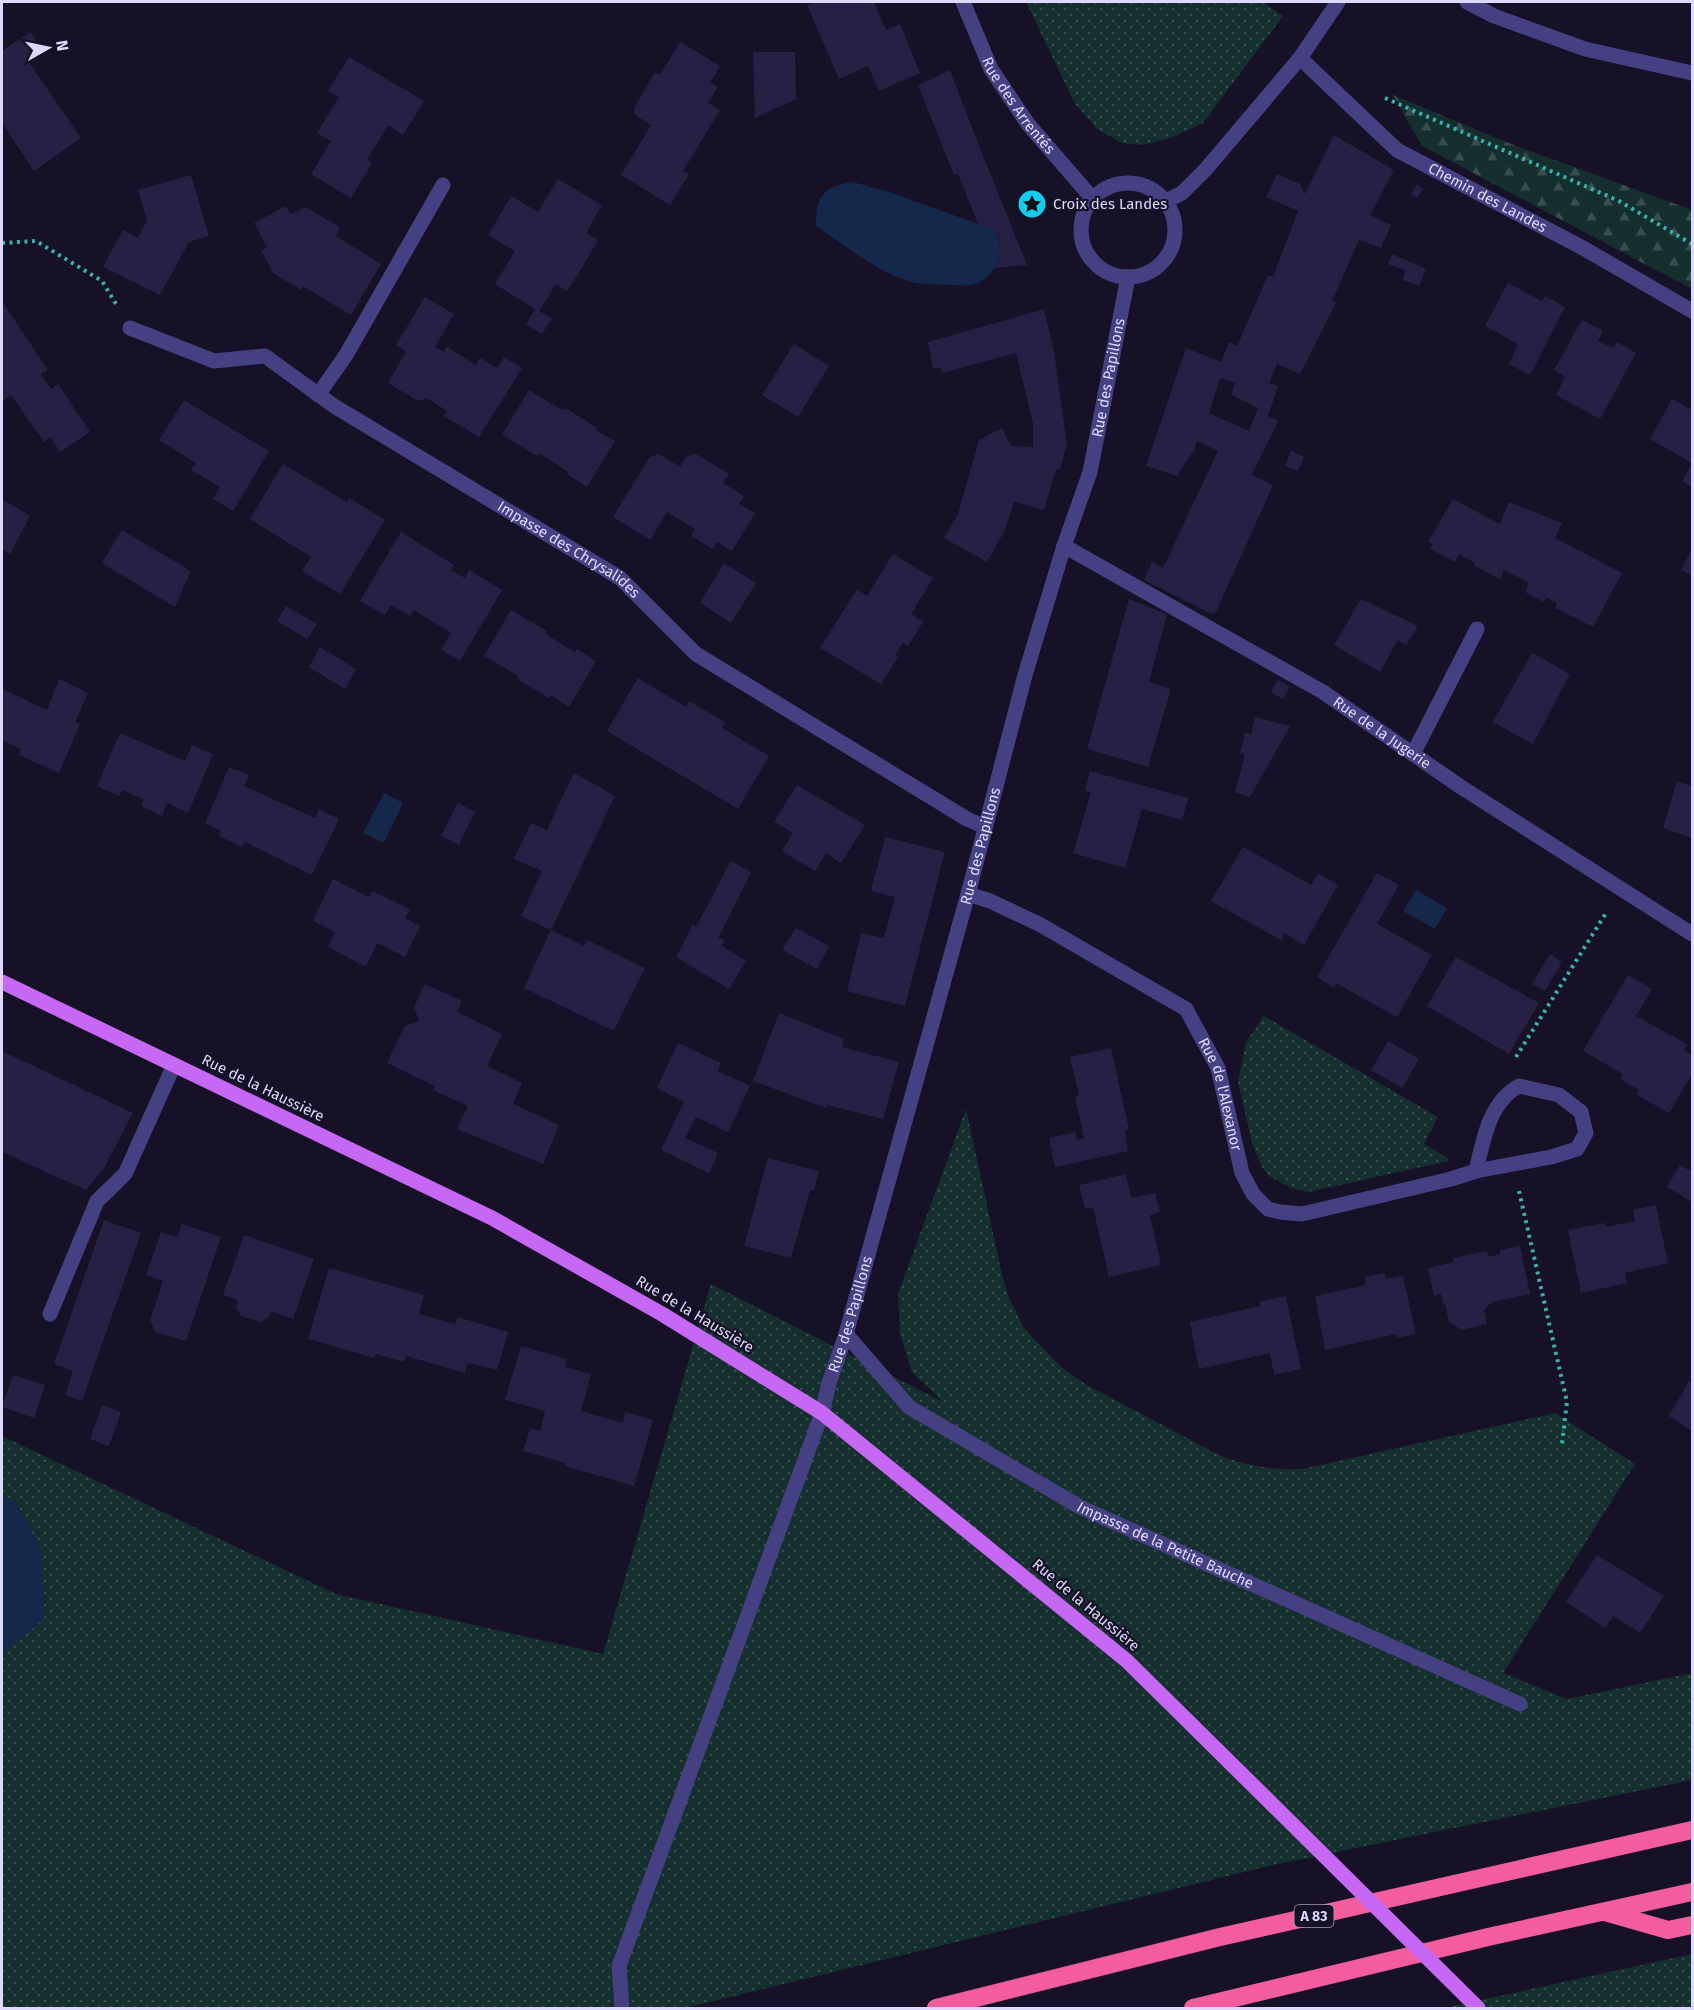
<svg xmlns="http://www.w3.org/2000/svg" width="1694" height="2010" font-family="'Fira Sans',sans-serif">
	<defs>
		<pattern id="grass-dots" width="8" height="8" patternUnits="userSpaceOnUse" patternTransform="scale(1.5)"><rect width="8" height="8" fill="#152f2f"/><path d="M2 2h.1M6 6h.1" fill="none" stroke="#374d4e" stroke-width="1.8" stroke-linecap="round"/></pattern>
		<pattern id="forest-firs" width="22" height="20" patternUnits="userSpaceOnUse" patternTransform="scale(1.5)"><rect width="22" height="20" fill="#152f2f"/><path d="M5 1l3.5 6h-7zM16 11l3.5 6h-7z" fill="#374d4e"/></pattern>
	</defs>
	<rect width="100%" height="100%" fill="#161126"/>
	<path fill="url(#grass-dots)" d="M1026 2H1263L1283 16 1203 123 1173 137 1144 145 1122 143 1097 129 1075 104Z
		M1264 1016 1438 1117 1424 1144 1449 1159 1448 1161 1308 1192 1291 1188 1269 1176 1262 1167 1252 1143 1238 1082 1246 1042Z
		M966 1109 1002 1275 1009 1298 1024 1328 1060 1366 1085 1384 1219 1455C1246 1466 1273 1470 1302 1469L1555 1413 1635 1464 1503 1673 1567 1699 1692 1673V1780L1277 1864 685 2008H2V1436L336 1594 603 1654 711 1284 943 1402 912 1372 900 1334 898 1294Z
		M1692 1954V2008H1444Z"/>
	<path fill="url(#forest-firs)" d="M1393 95 1511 144 1692 210V289L1422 146Z"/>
	<path fill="#14284c" d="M853 182 889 192 995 230C1002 245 1002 260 991 273 979 287 966 286 949 285 937 284 923 285 912 282 876 272 846 246 816 226 815 197 825 185 853 182Z
		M384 793 403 803 384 843 363 833Z
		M1416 890 1447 908 1435 929 1403 911Z
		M2 1495 15 1501 41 1549 44 1619 2 1654Z"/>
	<path fill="#281f45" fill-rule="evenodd" d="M815 2H874L886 30 900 24 920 73 879 91 868 66 839 79 807 5Z
		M30 32 43 51 28 61 81 138 34 171 2 123V51Z
		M680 42 720 66 710 83 718 87 708 103 720 110 683 171 689 174 670 205 621 175 651 125 635 115 634 108 655 72 660 75Z
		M753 52H795L796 99 755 118Z
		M349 57 424 101 403 135 388 125 367 160 372 163 351 198 311 174 331 141 317 133 339 97 328 91Z
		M950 70 976 138 1027 265 995 268 998 263 1000 248 998 236 995 230 978 224 958 174 954 175 918 85Z
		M1334 135 1394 170 1370 215 1391 225 1381 248 1359 240 1332 301 1336 303 1300 374 1277 364 1269 383 1278 386 1268 416 1278 421 1252 475 1273 485 1216 612 1211 614 1144 580 1152 562 1163 568 1218 451 1197 441 1194 450 1177 476 1146 466 1186 348 1221 362 1229 342 1237 346 1268 275 1273 277 1298 211 1266 197 1277 174 1300 184 1305 194ZM1220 378 1235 383 1231 395 1258 408 1249 431 1209 413Z
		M191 175 209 236 189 242 160 295 103 267 123 230 138 238 147 220 138 190Z
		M558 179 602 205 586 233 598 240 583 266 567 291 556 284 539 311 552 318 542 334 526 324 535 309 495 284 515 251 488 235 511 196 538 212Z
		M1417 184 1424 188 1417 198 1411 194Z
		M286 206 291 214 305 207 340 227 336 236 381 264 351 315 303 286 301 290 273 273 261 250 267 248 254 223Z
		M1392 254 1426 269 1419 286 1403 280 1405 270 1388 264Z
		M1508 283 1542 301 1545 296 1565 307 1530 375 1509 364 1518 344 1485 326Z
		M425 297 454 314 435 347 444 352 447 347 476 365 480 358 497 368 504 357 522 368 479 437 444 416 447 411 427 398 418 401 388 383 406 352 396 345Z
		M2 301 48 370 41 374 51 389 58 384 90 432 60 452 51 437 44 442 11 395 2 402Z
		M1044 309 1054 352 1067 444 1060 469H1056L1044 510 1014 502 1005 530 987 562 944 538 958 514 979 440 1002 428 1011 446 1033 447V423L1016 353 942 373 941 367 933 369 928 342Z
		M1582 320 1603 331 1598 341 1613 348 1617 342 1636 353 1600 419 1556 395 1565 377 1554 370Z
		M794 344 829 366 798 417 762 395Z
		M529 390 562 410 567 409 597 428 595 430 615 441 587 487 567 474 568 472 552 461 539 453 537 456 502 435Z
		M1672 399 1692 410V487L1682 481 1692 463 1650 439Z
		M184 400 269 451 233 511 213 499 220 487 191 470 196 463 159 440Z
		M1291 451 1304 457 1298 471 1285 466Z
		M659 454 680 467 687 456 696 454 729 474 723 483 744 496 739 504 755 513 732 551 717 542 713 549 691 536 695 529 667 512 650 540 613 517 650 457Z
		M283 464 347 502 349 498 385 520 340 594 302 571 311 557 250 519Z
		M2 499 30 516 10 554 2 549Z
		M1453 499 1500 524 1509 502 1562 523 1555 538 1622 573 1593 627 1555 608 1557 603 1546 597 1544 602 1525 592 1529 583 1504 570 1500 579 1473 565 1475 563 1459 554 1455 562 1430 549 1433 544 1428 542Z
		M122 530 191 571 175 607 102 563Z
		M401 532 454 565 451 570 465 578 469 570 502 590 460 661 441 650 451 633 414 610 410 616 391 605 385 615 360 601Z
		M1692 549V575L1681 570Z
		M893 554 933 578 911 614 923 622 908 646 903 643 895 655 898 657 881 684 820 648 857 589 867 596Z
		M724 563 756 583 731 623 700 603Z
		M1129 599 1167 614 1149 682 1171 689 1148 767 1087 749Z
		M1361 599 1418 626 1406 645 1398 640 1380 672 1334 645Z
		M286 606 317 624 307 639 277 621Z
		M511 610 547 631 546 634 558 642 575 652 577 649 596 661 569 707 551 695 549 698 519 680 517 675 484 656Z
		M320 647 356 669 345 689 309 667Z
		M1532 653 1570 674 1533 744 1493 722Z
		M638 678 686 707 689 701 725 722 722 728 769 756 738 809 607 731Z
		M59 679 88 693 75 722 80 724 59 773 19 755 21 749 2 740V689L47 710Z
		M1278 680 1290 687 1283 699 1271 692Z
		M1255 717 1290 726 1250 797 1235 792 1245 755 1240 753 1245 733 1251 734Z
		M120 733 185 761 192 745 213 754 188 813 167 803 162 816 141 806 144 800 123 790 119 796 97 786Z
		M229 767 249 775 244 786 315 818 319 809 339 819 312 875 245 842 242 847 219 836 221 831 205 823Z
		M1090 771 1188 798 1182 820 1142 809 1125 868 1073 853 1091 792 1085 791Z
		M574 773 615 796 551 930 521 916 542 871 514 859 531 823 547 830Z
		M1677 781 1692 786V838L1663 828Z
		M797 785 865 825 841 863 826 853 815 871 782 851 793 833 774 822Z
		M458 803 475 812 459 845 441 836Z
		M885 837 945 852 905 1006 847 991 861 933 884 938 895 897 871 891Z
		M1243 847 1311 885 1318 873 1338 885 1304 945 1284 933 1281 940 1211 901Z
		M731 861 751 872 718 938 724 940 722 946 746 961 729 989 676 957 693 924 696 927Z
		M1377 873 1399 885 1377 924 1432 955 1397 1017 1336 983 1334 988 1317 977Z
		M333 879 369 897 372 891 410 909 405 918 420 926 405 957 377 943 366 967 328 947 335 932 313 921Z
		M796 928 829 946 817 969 782 950Z
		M551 930 584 946 587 940 645 968 614 1031 524 988Z
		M1550 954 1562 962 1545 991 1532 984Z
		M1456 957 1539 1003 1509 1054 1427 1006Z
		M1628 975 1652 989 1636 1016 1687 1044 1684 1050 1692 1055V1074L1669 1113 1637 1095 1639 1090 1620 1079 1623 1074 1583 1051Z
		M425 984 462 1001 457 1012 502 1034 487 1066 522 1083 513 1104 559 1125 543 1164 457 1129 468 1106 433 1090 435 1086 387 1063 405 1026 419 1021 414 1007Z
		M779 1013 844 1039 842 1047 899 1062 883 1119 827 1105 826 1108 753 1081Z
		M1388 1041 1419 1059 1402 1088 1371 1070Z
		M678 1043 721 1063 718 1071 750 1086 728 1132 696 1117 685 1138 718 1153 709 1173 661 1150 684 1102 657 1088Z
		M1111 1048 1129 1130 1125 1131 1128 1151 1055 1167 1049 1138 1076 1132 1077 1140 1084 1138 1075 1097 1079 1095 1070 1057Z
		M2 1051 133 1113 104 1168 86 1190 2 1152Z
		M768 1158 819 1171 814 1191 810 1190 791 1258 744 1246Z
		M1680 1165 1692 1172V1202L1667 1187Z
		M1126 1174 1131 1198 1155 1193 1160 1212 1150 1215 1161 1265 1109 1277 1093 1207 1085 1209 1079 1185Z
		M1656 1205 1668 1263 1625 1273 1627 1283 1581 1293 1568 1230 1605 1223 1606 1227 1635 1221 1633 1210Z
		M104 1220 141 1233 82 1401 65 1395 73 1371 54 1364Z
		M182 1224 221 1237 186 1341 155 1332 150 1320 163 1281 146 1275 161 1232 177 1237Z
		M244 1235 314 1259 293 1319 271 1311 269 1317 260 1322 241 1316 236 1308 238 1300 223 1295Z
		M1520 1246 1530 1294 1492 1302 1484 1310 1487 1324 1462 1330 1449 1322 1445 1304H1443L1441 1294 1434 1296 1428 1268 1454 1262 1453 1258 1487 1251 1488 1257 1500 1254V1250Z
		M329 1268 424 1295 419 1314 455 1324 458 1317 508 1332 497 1370 468 1363 465 1373 406 1356 404 1362 376 1354 374 1358 308 1339Z
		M1384 1273 1386 1279 1403 1276 1416 1334 1397 1338 1396 1334 1325 1350 1315 1296 1366 1285 1365 1277Z
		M1286 1296 1301 1369 1274 1375 1270 1353 1199 1369 1190 1322 1260 1306 1259 1302Z
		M521 1346 567 1359 565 1367 591 1374 581 1411 623 1423 625 1412 653 1420 634 1486 565 1466 566 1463 523 1451 530 1429 540 1431 545 1411 505 1400Z
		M13 1375 45 1385 34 1418 2 1407Z
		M1689 1381 1692 1383V1431L1669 1416Z
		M102 1405 121 1412 109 1446 90 1439Z
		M1597 1555 1664 1596 1640 1633 1613 1616 1605 1628 1566 1602Z"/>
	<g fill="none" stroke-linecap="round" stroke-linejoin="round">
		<path stroke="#39b0ae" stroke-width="4" stroke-dasharray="3 4.5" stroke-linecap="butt" d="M1385 98 1619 201 1692 244
			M2 243 36 241 102 281 116 304
			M1516 1057 1606 913
			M1519 1191 1567 1402 1562 1444"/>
		<g stroke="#454081" stroke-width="15">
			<path id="s1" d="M963 2 991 69 1028 124 1092 198"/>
			<path d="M1467 2 1494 16 1585 49 1692 73"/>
			<path id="s2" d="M1300 58 1397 150 1583 248 1692 311"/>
			<circle cx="1128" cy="230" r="47"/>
			<path d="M1166 201 1182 193 1206 169 1300 58 1338 2"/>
			<path id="s3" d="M130 328 214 361 265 356 334 406 620 578 696 654 967 819 985 827"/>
			<path d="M318 395 346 355 443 185"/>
			<path id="s4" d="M1064 546 1323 692 1461 787 1692 934"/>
			<path d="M1413 754 1477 629"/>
			<path id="s5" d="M968 894 990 901 1039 924 1186 1009 1218 1068 1242 1173 1253 1194 1268 1209 1280 1212 1302 1214 1451 1179 1476 1171 1551 1157 1577 1149 1586 1133 1581 1112 1559 1095 1519 1086C1489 1102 1483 1141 1476 1171"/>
			<path d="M50 1314 97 1201 125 1174 174 1065"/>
			<path id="s6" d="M846 1334 909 1407 1080 1507 1520 1704"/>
			<path id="s7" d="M622 2008 619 1966 822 1413 829 1383 846 1334 968 894 1025 675 1064 546 1090 472 1128 277"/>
		</g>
		<path stroke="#c668f4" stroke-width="15" d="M2 982 492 1218 662 1314 822 1413 1127 1661 1280 1812"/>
		<path stroke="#f35d9e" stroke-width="18" d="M1605 1912 1668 1930 1692 1925
			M936 2008 1220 1937 1692 1830
			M1193 2008 1488 1937 1692 1892"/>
		<path stroke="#c668f4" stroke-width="15" d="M1280 1812 1478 2008"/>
	</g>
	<defs>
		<g id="sight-disc" transform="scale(1.5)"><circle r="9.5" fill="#14cded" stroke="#161126"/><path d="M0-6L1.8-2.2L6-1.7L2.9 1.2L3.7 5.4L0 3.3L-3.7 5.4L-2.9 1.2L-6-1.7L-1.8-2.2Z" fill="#111"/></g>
	</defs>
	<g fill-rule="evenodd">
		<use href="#sight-disc" x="1032" y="204"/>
	</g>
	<g text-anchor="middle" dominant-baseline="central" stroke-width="4.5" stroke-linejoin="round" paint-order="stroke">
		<rect fill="#161126" stroke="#a29dbc" stroke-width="1.5" x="1294.5" y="1905" width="39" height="22" rx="4.5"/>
		<g font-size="14" font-weight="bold" fill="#ded9fc">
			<text x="1314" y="1916">A 83</text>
		</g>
		<g font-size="15" fill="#ded9fc" stroke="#161126">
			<text stroke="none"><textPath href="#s1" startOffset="118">Rue des Arrentés</textPath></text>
			<text stroke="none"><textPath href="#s2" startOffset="236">Chemin des Landes</textPath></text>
			<text stroke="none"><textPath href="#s7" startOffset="1706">Rue des Papillons</textPath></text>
			<text stroke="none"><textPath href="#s3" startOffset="502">Impasse des Chrysalides</textPath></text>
			<text stroke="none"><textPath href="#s4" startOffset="369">Rue de la Jugerie</textPath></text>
			<text stroke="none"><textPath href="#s7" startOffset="1220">Rue des Papillons</textPath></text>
			<text transform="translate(263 1088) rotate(26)">Rue de la Haussière</text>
			<text stroke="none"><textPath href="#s5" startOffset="340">Rue de l'Alexanor</textPath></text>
			<text transform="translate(695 1314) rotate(31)">Rue de la Haussière</text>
			<text stroke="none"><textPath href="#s7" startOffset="734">Rue des Papillons</textPath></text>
			<text stroke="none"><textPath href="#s6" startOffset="388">Impasse de la Petite Bauche</textPath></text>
			<text transform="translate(1086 1605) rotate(40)">Rue de la Haussière</text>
		</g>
		<g font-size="15" fill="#ded9fc" stroke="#161126" text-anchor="start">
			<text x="1053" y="204">Croix des Landes</text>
		</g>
	</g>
	<rect width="1694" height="2010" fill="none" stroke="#ded9fc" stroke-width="6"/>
	<g transform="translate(48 48) rotate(81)" stroke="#161126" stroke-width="4.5" paint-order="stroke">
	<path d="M0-4.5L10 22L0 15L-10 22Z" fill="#ded9fc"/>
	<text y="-9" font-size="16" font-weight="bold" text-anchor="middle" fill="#ded9fc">N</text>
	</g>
</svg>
